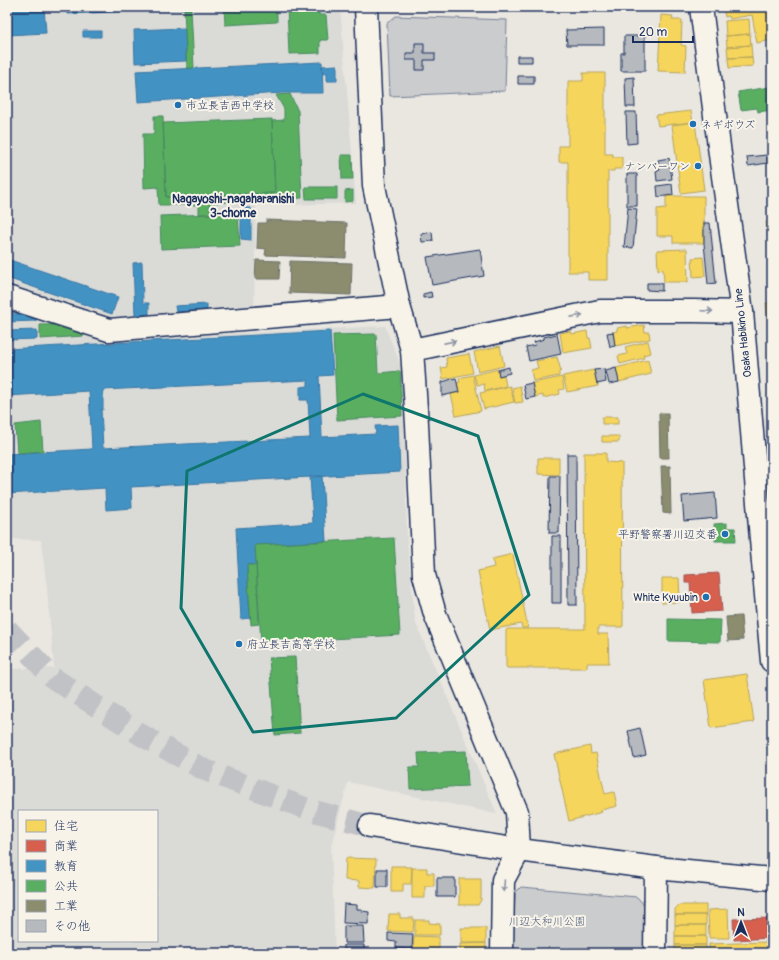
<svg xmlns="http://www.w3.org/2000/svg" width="779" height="960" font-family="Pangolin,'Klee One',sans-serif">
	<rect width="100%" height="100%" fill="#eae7e0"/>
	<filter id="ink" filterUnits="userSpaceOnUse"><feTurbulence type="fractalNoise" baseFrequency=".025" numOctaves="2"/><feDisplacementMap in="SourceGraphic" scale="8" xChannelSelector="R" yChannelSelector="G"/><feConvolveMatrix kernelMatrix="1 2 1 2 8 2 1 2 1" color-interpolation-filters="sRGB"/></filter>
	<g filter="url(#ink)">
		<path fill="#dadad6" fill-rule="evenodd" d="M7 7H340L356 203 256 206 254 310 116 321 7 286Z
			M7 312 100 340 385 326 403 371 407 539 415 621 497 814 348 782 331 846 335 953H7V669L54 668 47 589 41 540 7 539ZM19 811H157V941H19Z"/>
		<path fill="#cbcccd" stroke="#737e96" d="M396 16 507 20 505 91 390 96 387 23Z
			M521 887 637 897 645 906 644 953H513L515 893Z"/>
		<path fill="#f6d55c" stroke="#b4a35d" d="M723 7H772V40L757 43 752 15 730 19 729 16 725 17Z
			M661 15 673 16 672 20H682L681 45 686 46 685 72 658 71Z
			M749 19 750 34 726 36 725 21Z
			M750 34 751 45 727 47 726 36Z
			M751 45 752 57 728 58 727 47Z
			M752 57 753 66 729 68 728 58Z
			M583 73H605V154H613V157H622V169H614V171H608V280H588V272H568V162H559V146H568V81H583Z
			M691 111 693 122 658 126 656 115Z
			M695 122 704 190 681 193 672 125Z
			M666 196H704V243H673V236H657V209L666 208Z
			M772 221V264L766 222Z
			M687 249 688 282H664L663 269 658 270 657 250Z
			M703 257 705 276 693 277 692 258Z
			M766 303H772V326L769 327Z
			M644 325 645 332H649L650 339 615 346 613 332 617 331V328L627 326V328Z
			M571 331 572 334 587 331 588 338H590L592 348 563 353 560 333Z
			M648 341 651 353 643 355 644 358 620 364 618 356 627 354 625 347Z
			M500 346 504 366 478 372 474 352Z
			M469 354 473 373 443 379 441 368 447 367 446 358Z
			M557 357 561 371 559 372V376L533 381 531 370 538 368 536 361Z
			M648 360 651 374 619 382 616 368Z
			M498 369 499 376 504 375 506 386 485 391 484 384 477 385 474 375Z
			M594 370 598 386 567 392 563 376Z
			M473 375 481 411 456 416 451 394 459 392 457 383 460 382 459 378Z
			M562 377 564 389 559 390 560 394 543 398V395L535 397 532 383Z
			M510 386 514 402 484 409 480 393Z
			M520 386 523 402 515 403 512 388Z
			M602 417H618V424H602Z
			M602 436H619V442H602Z
			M584 453H606V462L622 463 623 626 622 627H598V634H608L609 663H587V667L586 668H507L506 666V631L507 629H585Z
			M538 458H559V475L538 474Z
			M513 554 528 628H522L521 624 490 630 478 571 494 567 492 559Z
			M662 578H679L680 602 662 603Z
			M747 674 754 722 711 728 704 680Z
			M590 746 591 754 596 753 605 794 614 792 617 806 601 810 602 812 569 821 554 754Z
			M346 858 376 859 375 888 359 887V881L345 880Z
			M391 866H405V867H412L411 884H403V892H391Z
			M412 868H427V873H434V886H425V898H412Z
			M459 879H481V900L478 905H459Z
			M679 905H706V915H675V909Z
			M728 909 729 938H709L708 910Z
			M389 914H400V918H414L413 932 388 931Z
			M675 915H706V925H675Z
			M415 920H429V923L440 924V935H415Z
			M675 925H706V936H675Z
			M461 928H486V943H461Z
			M414 936 439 937V949L430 948V953L413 952Z
			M675 936H706V945H675Z
			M767 942V953H709V944Z
			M486 943V953H460V944Z
			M675 945H706V953H675Z"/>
		<path fill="#d6604d" stroke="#9e5152" d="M719 573 722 611 692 613 690 583H685V575Z
			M772 918V938L734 940 733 919Z"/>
		<path fill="#4393c3" stroke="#3775a5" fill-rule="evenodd" d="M7 7H44L46 33 7 35Z
			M67 7H219L67 14Z
			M185 28 186 61 135 63 134 30Z
			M83 31H101V37H83Z
			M322 62 323 93H282L138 102 136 71Z
			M337 65V81H327V73L323 74 322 66Z
			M241 208H251V240L241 239Z
			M7 259 118 297 112 314 7 278Z
			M142 262 143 303H149V314L135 315 133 263Z
			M207 304V310L176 312 175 306Z
			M7 308H13V314L36 313V321L7 322Z
			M37 330V339L7 340V331Z
			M330 331 333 375 319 376 322 437 376 434 375 426 398 425 400 472 131 487 132 508 106 510 105 488 7 494V454L92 449 89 391 7 396V349ZM308 380V386L300 387V400H308L310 438 103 448 101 409 103 410V390Z
			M310 476H322L326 541 255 545 256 565H247L250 618 241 619 236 528 313 523Z"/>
		<path fill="#5aae61" stroke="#478860" d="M224 7H277V22L225 25Z
			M287 7H319V15H326L328 40H320V53L289 54Z
			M184 9H191L194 68H187Z
			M770 87 772 100V110L758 112 757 108 741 110 738 92Z
			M290 94 298 111 302 198 210 203V214H199V205H159L158 187 144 188 143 134H154V116H163L166 197 275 193 272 121 284 120V109L276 95Z
			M272 119 275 193 166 197 163 123Z
			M341 155H352L353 179H342Z
			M305 187H337V199H306Z
			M353 190V201L345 202V191Z
			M238 213 240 246 161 249 160 216Z
			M84 324V336L40 339V325Z
			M376 334 378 373 400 371 402 416 337 420 333 335Z
			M41 422 43 451 17 453 15 425Z
			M727 523V528H735L736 541H715L714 524Z
			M394 538 400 635 261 643 255 545Z
			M247 565H256L259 624 251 625Z
			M668 619 721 620 720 642 668 641Z
			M295 657 300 733 275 735 269 658Z
			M466 751 468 786 410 789 409 767H419L418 753Z"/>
		<path fill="#8c8c6e" stroke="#6a7069" d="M266 220 347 223 346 258 265 255 266 249 257 248 258 223H266Z
			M256 260 280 261 279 279H255Z
			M290 261 352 263 351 295 289 293Z
			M659 413H668L669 458H660Z
			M661 466H670L671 514 663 513Z
			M741 616 743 640 728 641 726 617Z"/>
		<path fill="#b6babf" stroke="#1b2f5e" d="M604 29V45H567L566 30Z
			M624 36H645V71H621V53H624Z
			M415 43H424V53H435V60H424V70H416V60H406V53H415Z
			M517 56H532V62H517Z
			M518 76H534V84H518Z
			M634 77 635 107H626L625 78Z
			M626 112H636L637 143 627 144Z
			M767 155 768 163 748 166 747 157Z
			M669 158 672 179 657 181 656 171 660 170 658 160Z
			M627 174H637V206H627Z
			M672 184 673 195 658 197 657 186Z
			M628 208 637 209 633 248 624 247Z
			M704 223H710L716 283 708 284 704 243Z
			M432 232 433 241 422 242 421 234Z
			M480 249 484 276 432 285 427 257Z
			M647 283H662V291L647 290Z
			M431 292 432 297 423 298V294Z
			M613 332 615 346 610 347 607 333Z
			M557 334 561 354 529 361 526 347 535 345 534 342 544 339V337Z
			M509 367 510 373 499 376 498 370Z
			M616 368 619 382 609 384 606 371Z
			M604 369 606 382 597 384 594 370Z
			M456 378 459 392 442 396V382Z
			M532 383 535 397 526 399 523 385Z
			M567 454H576L577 605H568Z
			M550 476H560L559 533H549Z
			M715 493 717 518 684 521 682 496Z
			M552 536H561V603H552Z
			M640 728 646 755 634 758 628 731Z
			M377 869H387V887H377Z
			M437 878H455V897H437Z
			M344 904 357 905V909H362V911L369 912 368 924 343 923Z
			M344 926H363L364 943H344Z
			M388 933 413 934 412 949 396 948V942L388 941Z
			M344 945H364V953H344Z"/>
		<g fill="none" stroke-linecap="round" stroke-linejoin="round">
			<path stroke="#c1c2c6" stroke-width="22" stroke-dasharray="22 11" stroke-linecap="butt" d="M7 629 53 678 143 736 205 770 310 810 370 826"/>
			<g stroke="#1b2f5e" stroke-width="25">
				<path id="minor" d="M7 297 109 330 399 306
					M412 350 600 311H694L742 312
					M502 953 503 880 519 850
					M655 953 656 868"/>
			</g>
			<g stroke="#1b2f5e" stroke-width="25">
				<path id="tertiary" d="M366 7 374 186 399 306 412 350 417 424 424 575 435 614 517 812 519 850
					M370 826 519 850 656 868 772 879"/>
			</g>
			<g stroke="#1b2f5e" stroke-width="25">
				<path id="secondary" d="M701 7 721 162 742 312 762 551 772 661"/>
			</g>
			<use href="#minor" stroke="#f7f3e8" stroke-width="22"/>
			<use href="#tertiary" stroke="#f7f3e8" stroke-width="22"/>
			<use href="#secondary" stroke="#f7f3e8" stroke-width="22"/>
		</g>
		<defs><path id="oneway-shaft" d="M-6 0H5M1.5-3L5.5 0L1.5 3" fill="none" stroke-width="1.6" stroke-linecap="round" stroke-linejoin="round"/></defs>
		<g stroke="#8991a3">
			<use href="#oneway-shaft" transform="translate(707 311) rotate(2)"/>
			<use href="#oneway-shaft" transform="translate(577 316) rotate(-11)"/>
			<use href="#oneway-shaft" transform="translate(450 342) rotate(-11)"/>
			<use href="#oneway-shaft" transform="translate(504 886) rotate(94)"/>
		</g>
	</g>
	<path fill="none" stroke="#0f766e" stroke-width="3" stroke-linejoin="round" d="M363 394 478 436 529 595 396 718 253 732 181 608 187 471Z"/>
	<g fill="#1f6fb2" stroke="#f7f3e8" stroke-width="1.5">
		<circle cx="178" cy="105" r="4"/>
		<circle cx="693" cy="124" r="4"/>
		<circle cx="698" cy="166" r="4"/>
		<circle cx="725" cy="534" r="4"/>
		<circle cx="706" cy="597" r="4"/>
		<circle cx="239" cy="644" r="4"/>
	</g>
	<g text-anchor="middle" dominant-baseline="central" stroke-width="4" stroke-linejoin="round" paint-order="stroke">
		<g font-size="11" fill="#1b2f5e" stroke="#f7f3e8" text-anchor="start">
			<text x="186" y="105">市立長吉西中学校</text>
			<text x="701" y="124">ネギボウズ</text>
			<text x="690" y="166" text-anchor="end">ナンバーワン</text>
			<text x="717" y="534" text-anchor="end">平野警察署川辺交番</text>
			<text x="698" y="597" text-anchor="end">White Kyuubin</text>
			<text x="247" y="644">府立長吉高等学校</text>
		</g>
		<g font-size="11" fill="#1b2f5e" stroke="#f7f3e8">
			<text transform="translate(743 333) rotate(-96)">Osaka Habikino Line</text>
		</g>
		<g font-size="11" fill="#47567a" stroke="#f7f3e8">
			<text x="547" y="921">川辺大和川公園</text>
		</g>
		<g font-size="12" font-weight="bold" fill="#1b2f5e" stroke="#f7f3e8">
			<text x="233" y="199">Nagayoshi-nagaharanishi<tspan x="233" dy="14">3-chome</tspan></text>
		</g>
	</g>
	<rect width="779" height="960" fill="none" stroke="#f7f3e8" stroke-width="24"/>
	<rect x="12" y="12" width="755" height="936" fill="none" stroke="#1b2f5e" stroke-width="1.5" filter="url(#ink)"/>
	<rect x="18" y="810" width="140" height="132" fill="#f7f3e8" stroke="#9fa5b1"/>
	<rect x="26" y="820" width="20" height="12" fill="#f6d55c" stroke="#9fa5b1"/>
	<text x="54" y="830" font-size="12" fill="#1b2f5e">住宅</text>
	<rect x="26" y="840" width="20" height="12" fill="#d6604d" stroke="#9fa5b1"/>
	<text x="54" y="850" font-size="12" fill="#1b2f5e">商業</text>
	<rect x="26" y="860" width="20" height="12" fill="#4393c3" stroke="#9fa5b1"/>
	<text x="54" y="870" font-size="12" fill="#1b2f5e">教育</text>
	<rect x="26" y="880" width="20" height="12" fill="#5aae61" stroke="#9fa5b1"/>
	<text x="54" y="890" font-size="12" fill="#1b2f5e">公共</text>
	<rect x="26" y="900" width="20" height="12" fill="#8c8c6e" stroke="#9fa5b1"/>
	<text x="54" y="910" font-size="12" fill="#1b2f5e">工業</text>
	<rect x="26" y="920" width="20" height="12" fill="#b6babf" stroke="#9fa5b1"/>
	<text x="54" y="930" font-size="12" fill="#1b2f5e">その他</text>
	<g transform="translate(741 922)" stroke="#f7f3e8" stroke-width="3" paint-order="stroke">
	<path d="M0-3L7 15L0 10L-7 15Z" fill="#1b2f5e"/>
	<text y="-6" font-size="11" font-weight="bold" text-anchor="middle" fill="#1b2f5e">N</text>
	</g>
	<path d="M633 36v6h60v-6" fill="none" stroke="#1b2f5e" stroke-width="2"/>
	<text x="639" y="36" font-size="12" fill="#1b2f5e" stroke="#f7f3e8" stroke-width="3" paint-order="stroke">20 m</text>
</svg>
